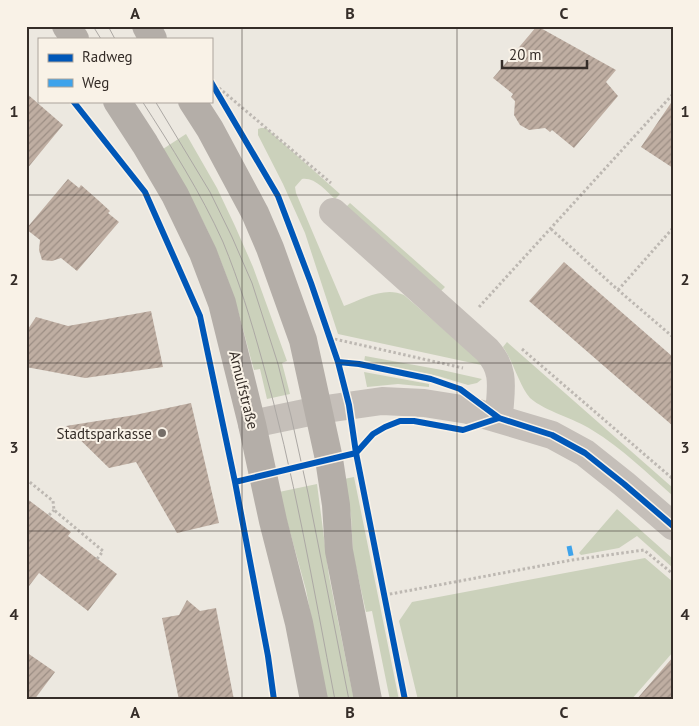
<svg xmlns="http://www.w3.org/2000/svg" width="699" height="726" font-family="'PT Sans',sans-serif">
	<defs>
		<pattern id="building-hatch" width="6" height="6" patternUnits="userSpaceOnUse" patternTransform="scale(1.25)"><rect width="6" height="6" fill="#bfaea2"/><path d="M-1 1l2-2M0 6l6-6M5 7l2-2" fill="none" stroke="#9c8e84"/></pattern>
	</defs>
	<rect width="100%" height="100%" fill="#ece8e0"/>
	<path fill="#cbd1bb" d="M261 128H266L340 194 335 199C326 191 315 177 302 179L295 187 296 193 344 306C362 299 385 286 404 295L486 366 338 334 305 233 283 184 258 135V129Z
		M186 134 217 188 235 226 253 267 287 361 282 363 290 394 267 399 260 369 254 370C245 338 238 306 226 275 210 230 187 190 163 149Z
		M350 203 445 287 440 292 345 208Z
		M507 342 673 488V496C647 473 622 448 592 430 574 418 546 412 530 398 520 387 513 361 503 347Z
		M365 356 442 370 482 379 477 383 468 385 438 376 364 362Z
		M364 372 429 384V387L398 384 367 387Z
		M354 477 399 700H390L372 611 366 612 353 554 351 516 344 479Z
		M317 484 329 576 354 700H327L306 590 279 492Z
		M617 509 673 559V568L637 536 619 548 581 555 579 553Z
		M645 558 673 582V652L631 700H418L399 621 412 602Z"/>
	<path fill="url(#building-hatch)" d="M537 26 616 70 606 82 618 96 574 148 552 130 550 132 545 128 529 130 520 125 514 115 515 101 511 97 513 94 493 78Z
		M26 93 63 125 26 170Z
		M673 100V168L641 147Z
		M68 179 79 188 81 185 98 200 110 211 108 213 119 222 77 271 61 258 52 261 42 260 39 250 40 240 26 229Z
		M564 262 673 357V426L529 301Z
		M151 311 163 367 85 378 26 367V332L36 317 68 326Z
		M191 403 219 523 177 533 136 462 109 468 66 426 135 415Z
		M26 498 71 532 68 536 117 574 88 611 39 573 26 590Z
		M187 600 200 611 216 608 234 700H179L162 618 179 615Z
		M26 652 55 672 34 700H26Z
		M673 657V700H636Z"/>
	<g fill="none" stroke-linecap="round" stroke-linejoin="round">
		<path stroke="#bdb8b2" stroke-width="3" stroke-dasharray="2.5 2.5" stroke-linecap="butt" d="M219 88 331 183
			M551 229 618 290 673 337
			M618 290 673 228
			M479 307 673 94
			M330 338 463 368
			M522 349 673 479
			M26 479 53 501 54 510 103 551 97 559
			M49 515 54 510
			M385 595 572 560 644 550 673 574"/>
		<path stroke="#c5bfb9" stroke-width="28" d="M333 212 487 350C507 372 500 390 499 418
			M252 424 319 410 382 401 424 403 468 410 552 435 585 453 624 484 673 526"/>
		<path stroke="#b4aea8" stroke-width="28" d="M66 26 75 39
			M146 26 153 39
			M117 101 145 144 175 195 203 253 222 303 252 424 273 521 299 623 314 700
			M192 101 210 129 255 213 270 248 303 340 329 459 336 505 339 551 368 700"/>
		<path stroke="#aca8a4" stroke-width="1" d="M93 26 101 39
			M108 26 115 39
			M142 101C171 146 201 193 223 242 239 281 251 320 262 360 294 472 313 586 335 700
			M155 101 210 192 232 237 252 283 278 364 291 416 308 493 349 700"/>
		<path stroke="#3ea3eb" stroke-width="5" stroke-dasharray="10 5" stroke-linecap="butt" d="M569 546 572 560"/>
		<g stroke="#f9f2e7" stroke-width="9">
			<path id="cycleway" d="M211 82 278 196 311 283 338 362 349 405 356 453 405 700
				M73 101 145 192 200 316 235 482 268 656 274 700
				M338 362 359 364 431 379 460 389 499 418 552 435 585 453 624 484 673 526
				M235 482 356 453 373 434 385 427 400 421H414L463 430 499 418"/>
		</g>
		<use href="#cycleway" stroke="#0057b8" stroke-width="6"/>
	</g>
	<path fill="none" stroke="#352d28" stroke-width="1" stroke-opacity="0.55" d="M242 26V700M457 26V700M26 195H673M26 363H673M26 531H673"/>
	<circle fill="#756e68" stroke="#f9f2e7" stroke-width="2" cx="162" cy="433" r="5"/>
	<g text-anchor="middle" dominant-baseline="central" stroke-width="4" stroke-linejoin="round" paint-order="stroke">
		<g font-size="15" fill="#352d28" stroke="#f9f2e7">
			<text transform="translate(244 390) rotate(76)">Arnulfstraße</text>
		</g>
		<g font-size="15" fill="#352d28" stroke="#f9f2e7" text-anchor="end">
			<text x="152" y="433">Stadtsparkasse</text>
		</g>
	</g>
	<rect width="699" height="726" fill="none" stroke="#f9f2e7" stroke-width="55"/>
	<rect x="38" y="38" width="175" height="65" fill="#f9f2e7" stroke="#aba39b"/>
	<rect x="48" y="54" width="25" height="8" fill="#0057b8" stroke="#aba39b"/>
	<text x="82" y="62" font-size="15" fill="#352d28">Radweg</text>
	<rect x="48" y="79" width="25" height="8" fill="#3ea3eb" stroke="#aba39b"/>
	<text x="82" y="88" font-size="15" fill="#352d28">Weg</text>
	<path d="M502 60v8h85v-8" fill="none" stroke="#352d28" stroke-width="2.5"/>
	<text x="509" y="60" font-size="15" fill="#352d28" stroke="#f9f2e7" stroke-width="4" paint-order="stroke">20 m</text>
	<rect x="28" y="28" width="644" height="670" fill="none" stroke="#352d28" stroke-width="2"/>
	<g font-size="16" text-anchor="middle" font-weight="bold" fill="#352d28">
		<text x="135" y="19">A</text>
		<text x="350" y="19">B</text>
		<text x="564" y="19">C</text>
		<text x="14" y="117">1</text>
		<text x="685" y="117">1</text>
		<text x="14" y="285">2</text>
		<text x="685" y="285">2</text>
		<text x="14" y="453">3</text>
		<text x="685" y="453">3</text>
		<text x="14" y="620">4</text>
		<text x="685" y="620">4</text>
		<text x="135" y="718">A</text>
		<text x="350" y="718">B</text>
		<text x="564" y="718">C</text>
	</g>
</svg>
